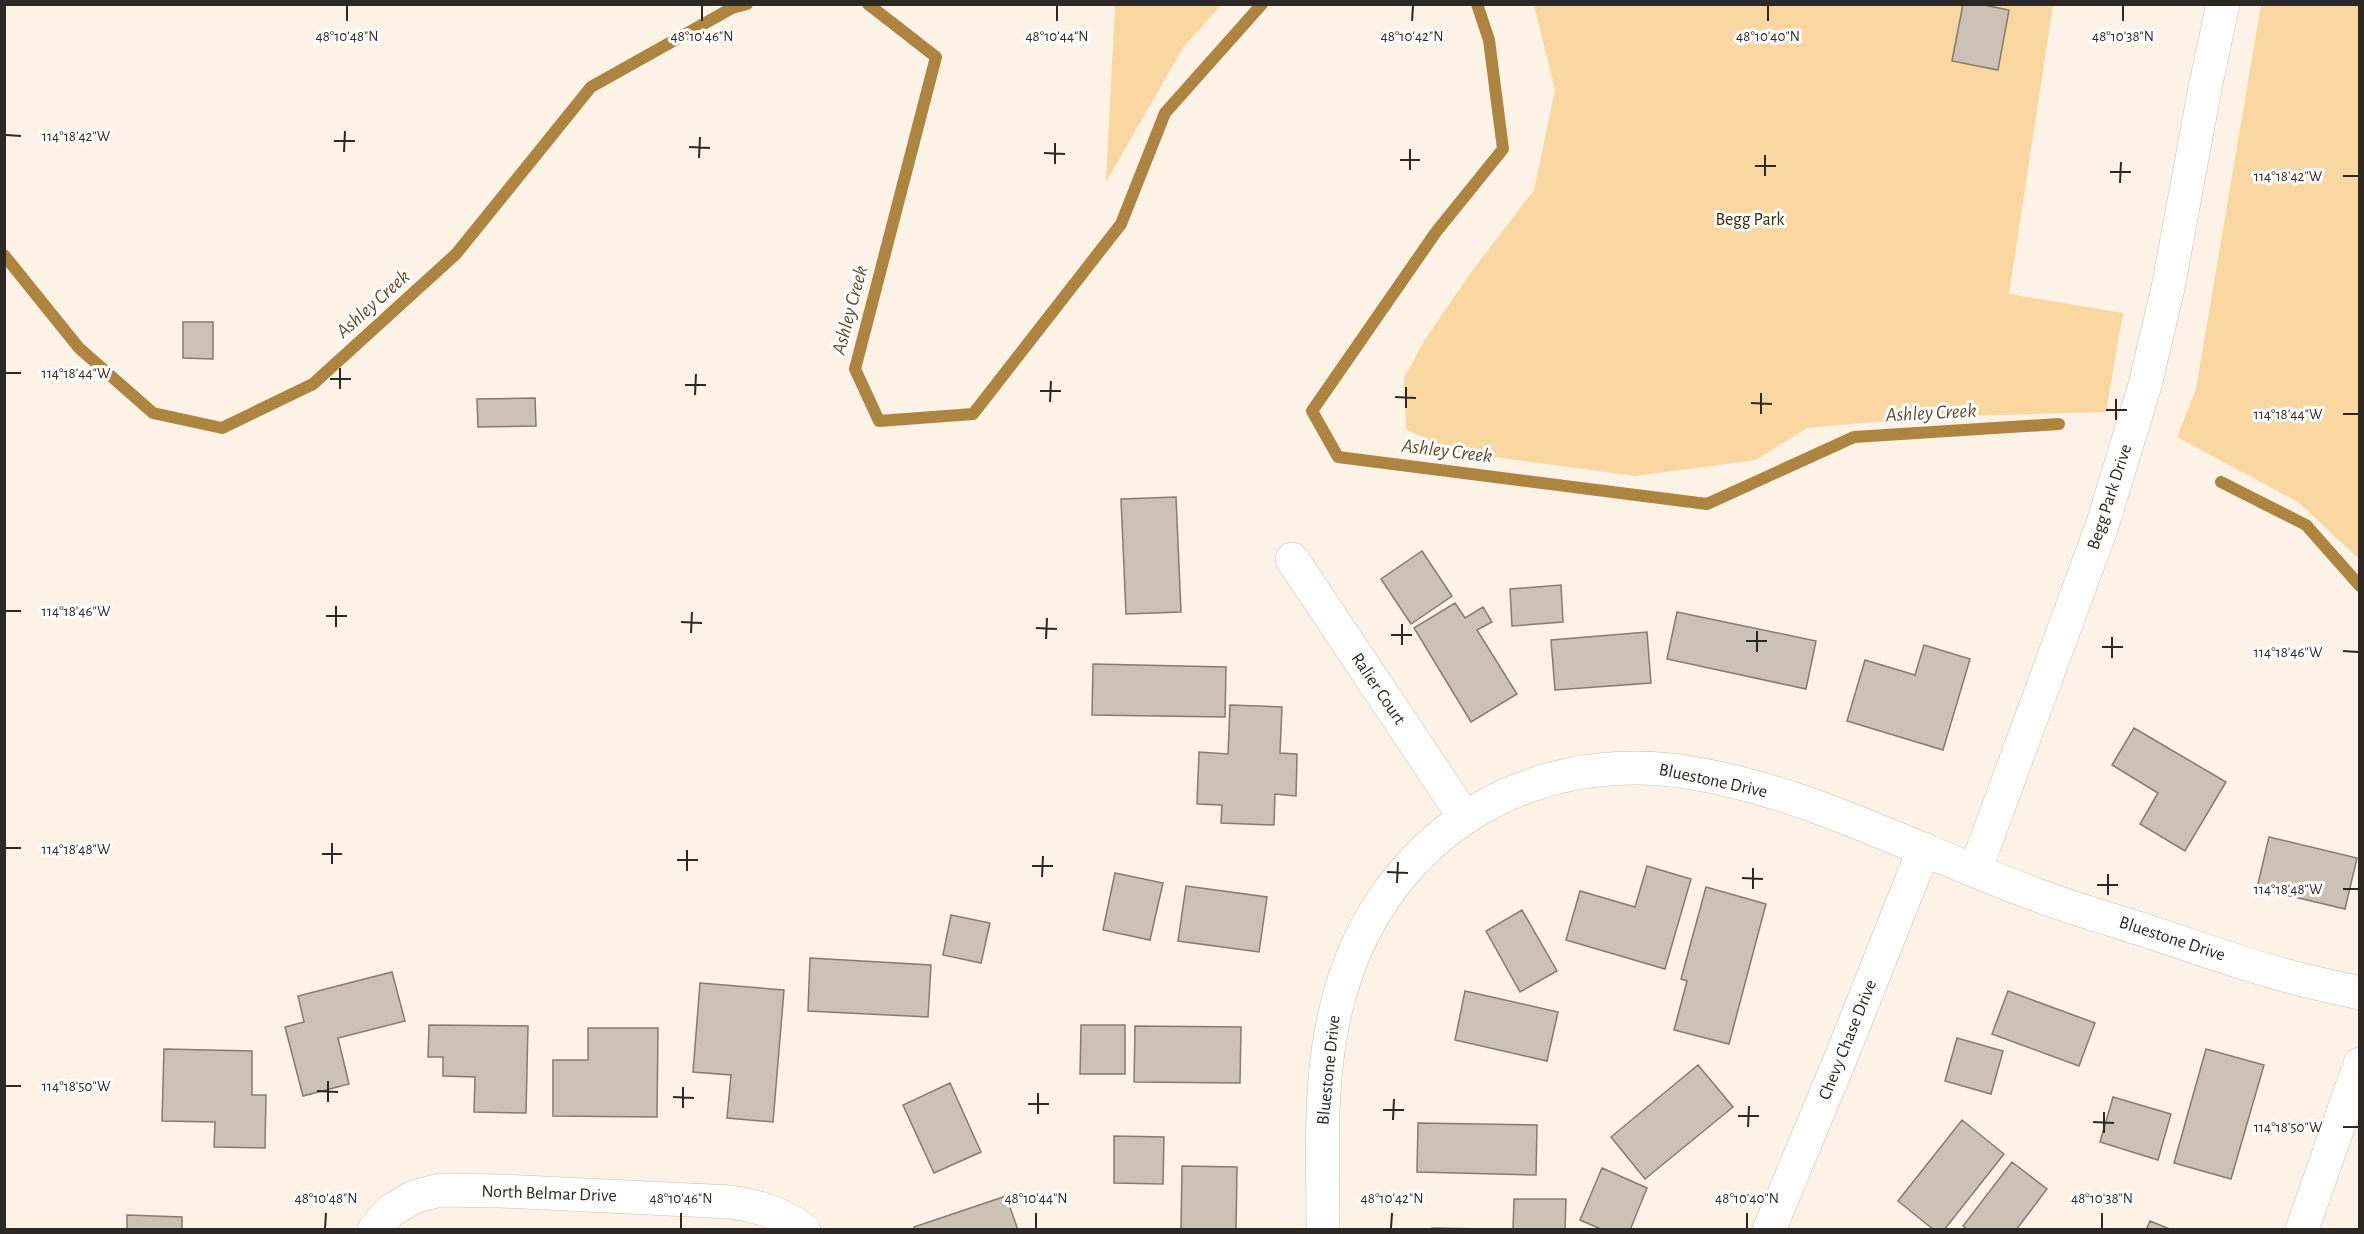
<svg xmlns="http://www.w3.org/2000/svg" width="2364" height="1234" font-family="'Alegreya Sans',sans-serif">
	<rect width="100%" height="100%" fill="#fcf2e5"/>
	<path fill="#fad6a0" d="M1115 5H1221L1183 48 1106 182Z
		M1534 5H2053L2009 294 2123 313 2106 412 1930 417 1807 428 1756 460 1635 476 1450 451 1406 429 1404 378 1426 338 1472 271 1534 190 1555 90Z
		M2261 5H2359V559L2298 502 2177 437 2196 389Z"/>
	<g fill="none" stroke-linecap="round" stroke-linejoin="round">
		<path stroke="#ae8441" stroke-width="12" d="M868 4 936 57 855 369 879 421 973 414 1121 224 1165 113 1262 4
			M1477 4 1489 40 1503 149 1436 232 1312 411 1338 457 1707 504 1854 437 2059 424
			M4 255 79 348 153 413 222 428 313 384 456 254 591 87 732 8 747 4
			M2221 482 2306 525 2360 586"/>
	</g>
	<path fill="#cbc2b5" stroke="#847c70" stroke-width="1.5" d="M1963 4H1979L2009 10 1998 70 1952 61Z
		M183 322H213V359L183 358Z
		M535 398 536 426 478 427 477 399Z
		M1176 497 1181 612 1126 614 1121 499Z
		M1422 551 1452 596 1411 624 1381 579Z
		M1561 585 1563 622 1512 626 1510 589Z
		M1455 603 1465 618 1483 607 1492 622 1477 630 1517 694 1471 722 1414 628Z
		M1677 612 1816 641 1806 689 1667 659Z
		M1647 632 1651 683 1555 690 1551 640Z
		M1924 645 1970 659 1943 750 1847 721 1865 660 1915 675Z
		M1093 664 1226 667 1225 717 1092 715Z
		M1230 705 1282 707 1280 753 1297 754 1296 796 1275 794 1274 825 1221 823 1222 805 1197 804 1199 752 1228 754Z
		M2134 728 2226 782 2185 851 2140 824 2158 793 2112 765Z
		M2269 837 2357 858 2345 909 2257 888Z
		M1647 866 1691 879 1665 969 1566 940 1580 891 1635 907Z
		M1115 873 1163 883 1150 940 1103 930Z
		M1186 886 1267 897 1259 952 1178 941Z
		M1706 887 1766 904 1729 1044 1674 1030 1687 981 1681 979Z
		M1522 910 1557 971 1520 992 1486 931Z
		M951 915 990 923 981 963 943 955Z
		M810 958 931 965 928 1017 808 1011Z
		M392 972 405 1021 338 1038 349 1084 303 1096 285 1027 304 1022 298 996Z
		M700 983 784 990 773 1122 727 1118 731 1075 693 1072Z
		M1465 991 1558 1012 1547 1061 1455 1040Z
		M2008 991 2095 1023 2079 1066 1992 1034Z
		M429 1025 528 1026 526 1113 474 1112 475 1077 443 1076V1057H428Z
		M1081 1025H1125V1074H1080Z
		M1135 1026 1241 1027 1240 1083 1134 1082Z
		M588 1028H658L657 1117 553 1116V1060H588Z
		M1957 1038 2003 1051 1991 1094 1945 1081Z
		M164 1049 252 1051V1095H266L265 1148 214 1147 215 1122 162 1121Z
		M2206 1049 2264 1065 2231 1179 2174 1163Z
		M1698 1065 1733 1107 1645 1179 1611 1137Z
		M950 1083 981 1152 934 1173 903 1105Z
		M2113 1097 2171 1114 2158 1160 2100 1142Z
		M1962 1120 2004 1154 1944 1230H1934L1898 1201Z
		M1418 1123 1537 1125 1536 1175 1417 1172Z
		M1114 1136 1164 1137 1163 1184 1114 1183Z
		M2012 1162 2047 1189 2016 1230H1968L1963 1226Z
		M1182 1166 1237 1167 1236 1230H1181Z
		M1602 1168 1647 1188 1630 1230H1603L1580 1220Z
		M1006 1196 1018 1230H915L914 1227Z
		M1514 1199H1566L1565 1230H1513Z
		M127 1215 182 1217V1230H127Z
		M2150 1221 2172 1230H2146Z
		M1432 1228 1482 1229V1230H1432Z"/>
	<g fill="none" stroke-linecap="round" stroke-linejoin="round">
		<g stroke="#c8bfb2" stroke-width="34">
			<path id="street" d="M1292 559 1465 818
				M1975 871 2102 526 2145 385 2168 288 2205 88 2223 4
				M374 1230 390 1211 414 1197 440 1190 501 1191 731 1202C761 1207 779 1212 804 1230
				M1323 1230C1323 1155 1318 1078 1337 1005 1377 843 1520 747 1686 772 1806 790 1923 854 2037 895 2074 909 2113 920 2150 932 2195 947 2239 963 2284 975 2309 982 2334 987 2360 993
				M1769 1230 1842 1055 1924 849
				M2302 1230 2360 1064"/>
		</g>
		<use href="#street" stroke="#fff" stroke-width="33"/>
	</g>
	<path fill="none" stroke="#2c2823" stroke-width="2" d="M347 21V6M702 21V6M1057 21V6M1412 21 1413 6M1768 21V6M2123 21V6M6 135 21 136M334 141H355M689 147 710 148M344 152 345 131M1044 153 1065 154M699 158 700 137M1400 160H1420M1055 164V143M1755 166H1776M1410 170V149M2110 172H2131M1765 176V155M2343 176H2358M2120 183 2121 162M6 373H21M330 379H351M685 385H706M340 389V368M1040 391H1061M695 395 696 374M1395 397 1416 398M1050 402 1051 381M1751 403 1772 404M1406 408V387M2106 410H2127M1761 414V393M2343 414H2358M2116 420V399M6 611H21M326 616H347M681 622 702 623M336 627V606M1036 628 1057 629M691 633 692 612M1391 635H1412M1046 639 1047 618M1746 641H1767M1402 645V624M2102 647H2123M2343 651 2358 652M1757 652V631M2112 658V637M6 848H21M322 854H342M677 860H698M332 864V843M1032 866H1053M687 871V850M1387 872 1408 873M1042 877 1043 856M1742 878 1763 879M1397 883 1398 862M2097 885H2118M1753 889V868M2343 889H2358M2108 895V874M6 1086H21M317 1091 338 1092M673 1097 694 1098M328 1102V1081M1028 1104H1049M683 1108V1087M1383 1110H1404M1038 1114V1093M1738 1116H1759M1393 1120 1394 1099M2093 1122 2114 1123M1748 1127 1749 1106M2343 1127H2358M2104 1133V1112M325 1228 326 1213M681 1228V1213M1036 1228V1213M1391 1228 1392 1213M1747 1228V1213M2102 1228V1213"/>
	<g text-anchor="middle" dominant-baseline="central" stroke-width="6" stroke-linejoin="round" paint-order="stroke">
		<g font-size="18" fill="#412b01" stroke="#fff">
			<text x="1750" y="220">Begg Park</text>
		</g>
		<g font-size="18" fill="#2c2823" stroke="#fff">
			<text transform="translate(2110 497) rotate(-72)">Begg Park Drive</text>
			<text transform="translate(1378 689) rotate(56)">Ralier Court</text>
			<text transform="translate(1713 781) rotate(12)">Bluestone Drive</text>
			<text transform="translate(2172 939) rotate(18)">Bluestone Drive</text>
			<text transform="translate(1848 1040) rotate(-68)">Chevy Chase Drive</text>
			<text transform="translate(1329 1070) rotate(-84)">Bluestone Drive</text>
			<text transform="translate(549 1194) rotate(2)">North Belmar Drive</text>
		</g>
		<g font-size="20" font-style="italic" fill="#614922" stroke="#fff">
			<text transform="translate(373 304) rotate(-42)">Ashley Creek</text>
			<text transform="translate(850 310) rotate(-75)">Ashley Creek</text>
			<text transform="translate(1931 413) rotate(-3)">Ashley Creek</text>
			<text transform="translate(1447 451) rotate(7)">Ashley Creek</text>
		</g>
	</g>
	<g font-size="15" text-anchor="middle" fill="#2c2823" stroke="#fff" stroke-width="6" stroke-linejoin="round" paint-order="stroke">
		<text x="347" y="41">48°10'48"N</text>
		<text x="702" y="41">48°10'46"N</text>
		<text x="1057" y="41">48°10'44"N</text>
		<text x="1412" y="41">48°10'42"N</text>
		<text x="1768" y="41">48°10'40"N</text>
		<text x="2123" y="41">48°10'38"N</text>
		<text x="76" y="141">114°18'42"W</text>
		<text x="2288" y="181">114°18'42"W</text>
		<text x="76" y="378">114°18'44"W</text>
		<text x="2288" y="419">114°18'44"W</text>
		<text x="76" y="616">114°18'46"W</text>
		<text x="2288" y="657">114°18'46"W</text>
		<text x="76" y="854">114°18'48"W</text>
		<text x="2288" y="894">114°18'48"W</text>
		<text x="76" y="1091">114°18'50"W</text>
		<text x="2288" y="1132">114°18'50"W</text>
		<text x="326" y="1203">48°10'48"N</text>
		<text x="681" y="1203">48°10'46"N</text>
		<text x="1036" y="1203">48°10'44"N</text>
		<text x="1392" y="1203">48°10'42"N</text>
		<text x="1747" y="1203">48°10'40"N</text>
		<text x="2102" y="1203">48°10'38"N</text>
	</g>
	<rect width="2364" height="1234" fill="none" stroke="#2c2823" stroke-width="12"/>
</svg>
